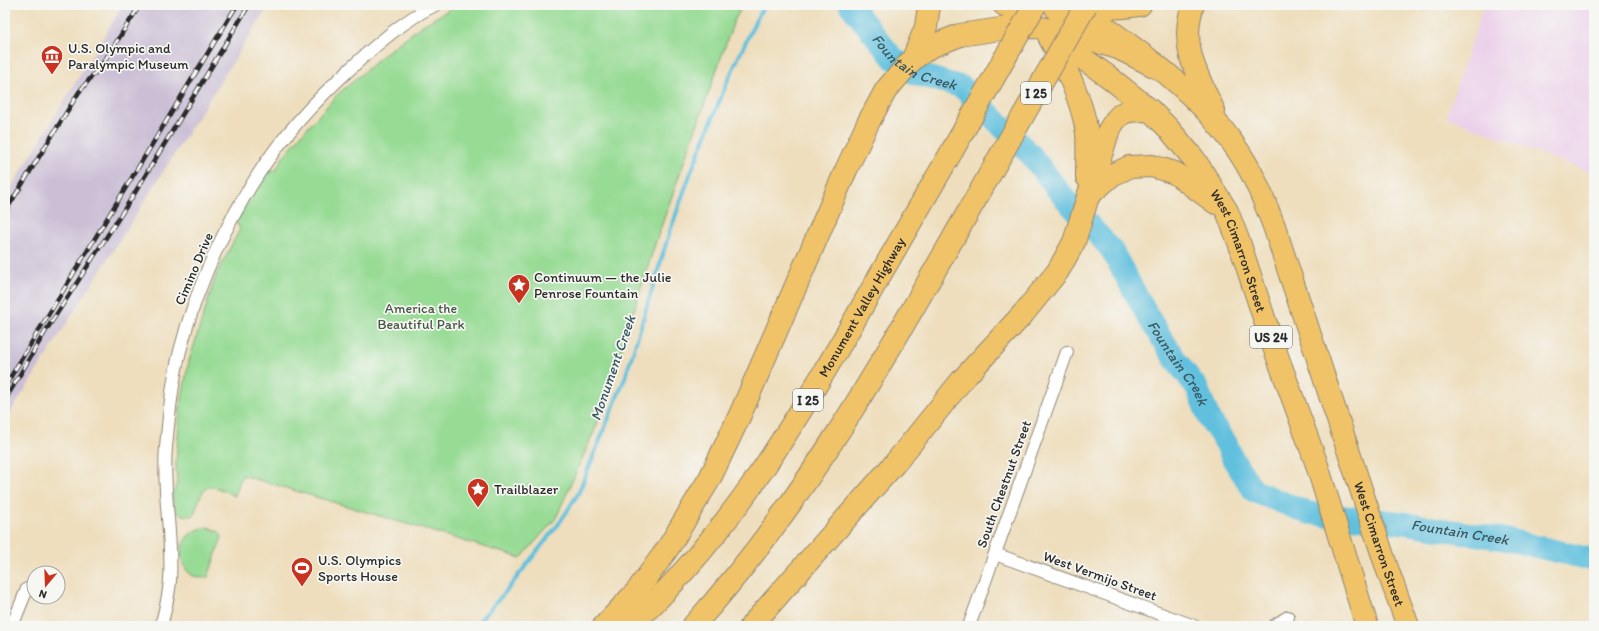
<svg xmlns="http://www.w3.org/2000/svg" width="1599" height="631" font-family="Itim,sans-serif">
	<rect width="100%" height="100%" fill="#f6f6f2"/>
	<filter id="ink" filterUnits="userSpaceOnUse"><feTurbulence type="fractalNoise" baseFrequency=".025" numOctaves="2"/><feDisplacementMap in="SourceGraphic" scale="8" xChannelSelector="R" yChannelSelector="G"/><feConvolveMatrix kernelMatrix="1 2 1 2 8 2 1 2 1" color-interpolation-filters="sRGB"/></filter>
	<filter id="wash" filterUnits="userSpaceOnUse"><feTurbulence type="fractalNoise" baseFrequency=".012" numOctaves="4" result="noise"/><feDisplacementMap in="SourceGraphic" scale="16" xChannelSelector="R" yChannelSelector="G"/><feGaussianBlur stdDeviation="0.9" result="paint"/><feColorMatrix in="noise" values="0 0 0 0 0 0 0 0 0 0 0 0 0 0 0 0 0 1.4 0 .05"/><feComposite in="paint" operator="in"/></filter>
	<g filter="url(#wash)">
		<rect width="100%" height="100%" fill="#eedebd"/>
		<path fill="#ecd1ea" d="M1484 5H1594V174L1446 117Z"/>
		<path fill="#cbbfd5" d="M123 5H269L5 421V198Z"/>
		<path fill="#97db94" stroke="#618360" d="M457 5H743L734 21 655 244 614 373 600 407 599 420 556 518 521 558 242 475 235 496C228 493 218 487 211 487 201 486 197 508 193 516 185 516 181 515 175 511L172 496 177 484 176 464 180 408 189 361 216 275 240 229 236 222 265 174 276 170 283 157 302 134 337 95 387 52 421 26Z
			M208 527 219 532 222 537 208 577C179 585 166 533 208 527Z"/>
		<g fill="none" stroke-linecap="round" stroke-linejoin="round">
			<path stroke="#60c0de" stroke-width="4" d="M475 626 507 590 560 522 578 494 625 378 670 231 690 175 727 82 755 22 764 5"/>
			<path stroke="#60c0de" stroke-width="23" id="s1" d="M850 5 893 58 916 74 962 87 1031 155 1061 194 1111 249 1150 320 1175 359 1197 388 1210 420 1226 443 1233 459 1254 491 1308 513 1403 523 1509 540 1594 560"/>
		</g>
	</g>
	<g filter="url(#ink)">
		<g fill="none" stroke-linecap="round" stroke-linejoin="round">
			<g stroke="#8c8474" stroke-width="14">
				<path id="street" d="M995 554 1194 626
					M12 626 27 589
					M161 626C165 611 169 596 170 580 173 536 162 492 166 447 169 415 172 382 180 351 196 288 224 227 259 173 284 134 317 99 351 68 376 45 404 20 435 5
					M969 626 1067 352
					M1274 626 1288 617"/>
			</g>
			<g stroke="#8c8474" stroke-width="22">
				<path id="primary" d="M1003 5 1037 27"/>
			</g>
			<g stroke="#8c8474" stroke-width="24">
				<g id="highway">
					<path d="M1054 5 1076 40"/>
					<path id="s2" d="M1073 5C1137 49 1207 96 1247 165 1258 184 1266 205 1274 226L1388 571 1408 626"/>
					<path d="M1193 5C1179 46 1197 75 1214 111"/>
					<path d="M1076 6C1098 9 1118 9 1140 5"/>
					<path id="s3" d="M1048 34 1109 77 1150 110 1168 128 1194 159 1227 211 1240 245 1271 339 1316 462 1367 626"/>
					<path d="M1050 39C1066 68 1082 99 1087 133 1088 147 1087 163 1087 177"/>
					<path d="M913 59 926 27 929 5"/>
					<path d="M1088 196 1112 175 1129 167 1152 166 1175 173 1216 203"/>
					<path d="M604 626 637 591 668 548 710 478 740 415 846 170 868 123 886 90 913 59 930 47 960 35 1007 28 1037 27 1071 34 1118 48 1162 70"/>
					<path id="s4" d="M630 626C726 538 790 432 854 321 886 264 919 208 952 151"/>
					<path d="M693 626C813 494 897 335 986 181"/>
					<path d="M751 626 896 462 962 380 1023 314 1058 271 1074 242 1108 132C1121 108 1125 111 1150 110"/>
				</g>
			</g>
			<use href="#street" stroke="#fff" stroke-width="12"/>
			<use href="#primary" stroke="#f0c369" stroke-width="20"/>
			<use href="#highway" stroke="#f0c369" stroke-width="22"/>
			<g stroke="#2b2b2b" stroke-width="4.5">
				<path id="rail" d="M5 212 79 92 103 63 140 5
					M5 386 237 5
					M5 400 45 332 131 199 249 5"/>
			</g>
			<use href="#rail" stroke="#f6f6f2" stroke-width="3" stroke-dasharray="9" stroke-linecap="butt"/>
			<g stroke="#8c8474" stroke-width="24" stroke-linecap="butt">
				<path id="highway-bridge" d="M952 151 1035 5
					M986 181 1086 5"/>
			</g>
			<use href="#highway-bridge" stroke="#f0c369" stroke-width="22"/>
		</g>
	</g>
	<defs>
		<g id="museum-pin" transform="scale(1.15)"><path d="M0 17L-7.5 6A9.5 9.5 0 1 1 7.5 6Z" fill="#c8321e" stroke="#f6f6f2"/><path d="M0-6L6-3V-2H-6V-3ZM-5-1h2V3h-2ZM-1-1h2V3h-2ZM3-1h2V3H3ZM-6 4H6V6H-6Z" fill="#fff"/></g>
		<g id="sight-pin" transform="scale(1.15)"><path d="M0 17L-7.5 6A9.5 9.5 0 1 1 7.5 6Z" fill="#c8321e" stroke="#f6f6f2"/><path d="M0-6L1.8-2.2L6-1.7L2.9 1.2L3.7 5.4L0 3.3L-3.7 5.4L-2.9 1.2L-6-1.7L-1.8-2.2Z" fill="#fff"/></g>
		<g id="stadium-pin" transform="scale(1.15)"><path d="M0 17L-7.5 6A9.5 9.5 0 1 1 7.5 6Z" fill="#c8321e" stroke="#f6f6f2"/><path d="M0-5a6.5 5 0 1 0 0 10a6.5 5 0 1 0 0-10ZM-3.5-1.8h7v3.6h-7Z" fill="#fff"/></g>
	</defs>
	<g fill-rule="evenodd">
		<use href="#museum-pin" x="52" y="56"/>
		<use href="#sight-pin" x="519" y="285"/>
		<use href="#sight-pin" x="478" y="489"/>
		<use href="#stadium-pin" x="302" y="568"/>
	</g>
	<g text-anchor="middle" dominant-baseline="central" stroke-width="3.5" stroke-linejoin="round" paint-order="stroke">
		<g fill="#f6f6f2" stroke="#686867" stroke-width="1">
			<rect x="1021" y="82" width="30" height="22" rx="3"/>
			<rect x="1250" y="326" width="42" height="22" rx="3"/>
			<rect x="793" y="389" width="30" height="22" rx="3"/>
		</g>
		<g font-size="13" font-weight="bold" fill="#2b2b2b">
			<text x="1036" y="93">I 25</text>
			<text x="1271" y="337">US 24</text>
			<text x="808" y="400">I 25</text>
		</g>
		<g font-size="14" fill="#2b2b2b" stroke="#f6f6f2" text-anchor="start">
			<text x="68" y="48">U.S. Olympic and<tspan x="68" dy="16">Paralympic Museum</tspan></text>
			<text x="534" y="277">Continuum — the Julie<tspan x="534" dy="16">Penrose Fountain</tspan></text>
			<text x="494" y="489">Trailblazer</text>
			<text x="318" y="560">U.S. Olympics<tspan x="318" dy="16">Sports House</tspan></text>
		</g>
		<g font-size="14" fill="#2b2b2b" stroke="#f6f6f2">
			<text stroke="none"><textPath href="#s3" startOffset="296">West Cimarron Street</textPath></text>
			<text transform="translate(194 269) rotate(-67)">Cimino Drive</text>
			<text stroke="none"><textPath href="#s4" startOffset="396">Monument Valley Highway</textPath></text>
			<text transform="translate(1004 484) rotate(-70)">South Chestnut Street</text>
			<text stroke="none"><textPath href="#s2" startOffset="640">West Cimarron Street</textPath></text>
			<text transform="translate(1100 576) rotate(20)">West Vermijo Street</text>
		</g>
		<g font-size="14" fill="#465745" stroke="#f6f6f2">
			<text x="421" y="308">America the<tspan x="421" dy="16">Beautiful Park</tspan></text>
		</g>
		<g font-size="15" font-style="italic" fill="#3b5861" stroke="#f6f6f2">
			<text stroke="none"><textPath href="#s1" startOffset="89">Fountain Creek</textPath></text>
			<text stroke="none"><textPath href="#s1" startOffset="497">Fountain Creek</textPath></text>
			<text transform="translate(613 368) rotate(-71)">Monument Creek</text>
			<text stroke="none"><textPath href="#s1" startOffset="858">Fountain Creek</textPath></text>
		</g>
	</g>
	<rect width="1599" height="631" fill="none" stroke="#f6f6f2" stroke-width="20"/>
	<g transform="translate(46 585) rotate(199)"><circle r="19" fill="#f6f6f2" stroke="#a5a5a2"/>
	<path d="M0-3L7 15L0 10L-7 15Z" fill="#c8321e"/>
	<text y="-6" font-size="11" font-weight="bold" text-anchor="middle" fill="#2b2b2b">N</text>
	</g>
</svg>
